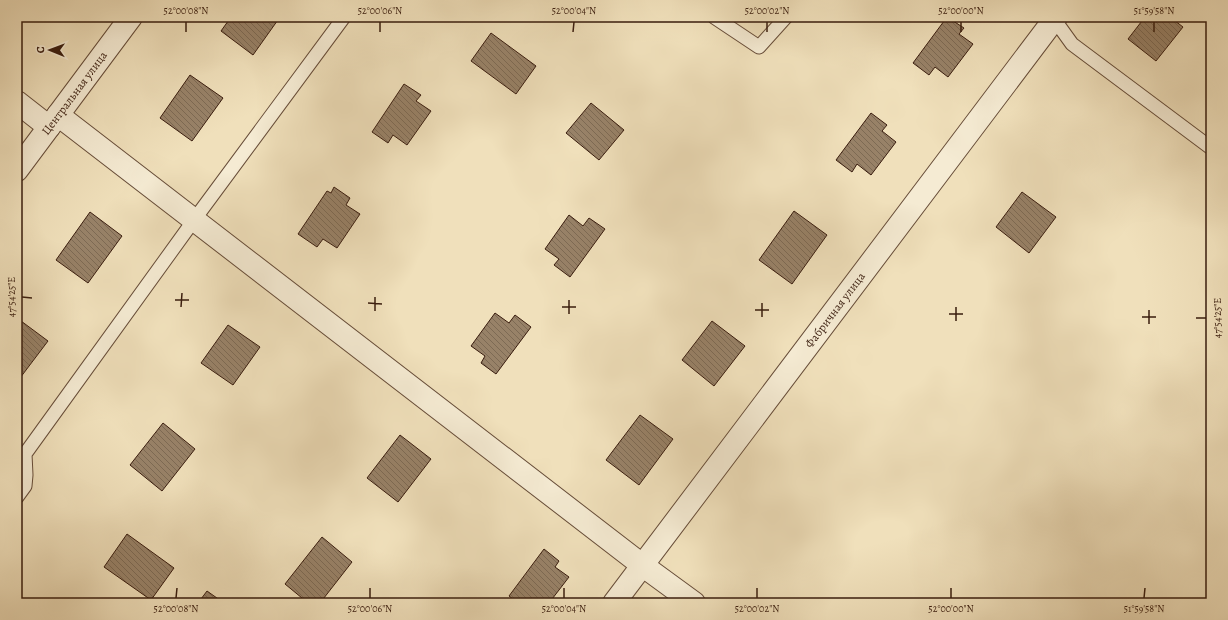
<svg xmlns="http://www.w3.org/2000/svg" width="1228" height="620" font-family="Alegreya,serif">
	<defs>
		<pattern id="building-back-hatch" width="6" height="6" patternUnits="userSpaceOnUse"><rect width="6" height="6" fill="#988268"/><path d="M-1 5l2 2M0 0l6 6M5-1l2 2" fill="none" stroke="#7d6a54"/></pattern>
	</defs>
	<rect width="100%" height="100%" fill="#f0e0bb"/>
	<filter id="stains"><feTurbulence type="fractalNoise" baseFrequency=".005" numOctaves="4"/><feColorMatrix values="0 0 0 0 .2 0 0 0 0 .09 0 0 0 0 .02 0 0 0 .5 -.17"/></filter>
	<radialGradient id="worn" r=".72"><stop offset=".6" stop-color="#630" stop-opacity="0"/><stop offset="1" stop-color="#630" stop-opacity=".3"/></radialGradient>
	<path fill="url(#building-back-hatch)" stroke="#391c0e" d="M231 17H280L253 55 221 31Z
		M947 17 964 28 959 34 973 44 948 77 935 67 929 75 913 63Z
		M1145 17H1170L1183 27 1156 61 1128 39Z
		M491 33 536 66 516 94 471 61Z
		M190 75 223 98 192 141 160 118Z
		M404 84 421 95 416 101 431 111 407 145 393 135 388 143 372 132Z
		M591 103 624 130 599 160 566 133Z
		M871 113 887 125 882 131 896 142 871 175 857 164 852 172 836 160Z
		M334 187 350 198 346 205 360 214 337 248 323 239 317 247 298 234 327 191 331 193Z
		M1022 192 1056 217 1029 253 996 227Z
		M794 211 827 235 792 284 759 260Z
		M90 212 122 236 88 283 56 260Z
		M569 215 583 226 589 218 605 229 570 277 554 265 559 259 545 249Z
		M495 313 509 323 515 315 531 327 496 374 481 363 485 356 471 346Z
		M17 318 48 341 17 382Z
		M712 321 745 346 714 386 682 360Z
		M228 325 260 347 233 385 201 363Z
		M640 415 673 439 639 485 606 460Z
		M163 423 195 449 162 491 130 465Z
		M400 435 431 459 398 502 367 478Z
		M127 534 174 568 151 600 104 567Z
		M322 537 352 562 320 603H308L285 584Z
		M544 549 559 561 555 567 569 577 549 603H534L530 600 527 603H518L509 596Z
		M207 591 224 603H198Z"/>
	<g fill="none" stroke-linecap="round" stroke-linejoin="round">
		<g stroke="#674d39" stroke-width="15">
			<path id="service" d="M714 17 759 47 786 17
				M1054 19 1072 44 1211 148
				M17 497 25 486 26 475 25 454 194 220 344 17"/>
		</g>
		<g stroke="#674d39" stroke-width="24">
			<g id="minor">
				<path d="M17 102 49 127"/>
				<path d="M58 115 642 565 694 603"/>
				<path id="s1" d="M17 170 131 17"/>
				<path id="s2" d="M614 603 1056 17"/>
			</g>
		</g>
		<use href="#service" stroke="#f5ebd3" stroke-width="13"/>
		<use href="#minor" stroke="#f5ebd3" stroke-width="22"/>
	</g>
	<path fill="none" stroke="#391c0e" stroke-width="1.5" d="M186 32V22M380 32V22M573 32 574 22M767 32V22M961 32V22M1154 32V22M22 297 32 298M175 300H189M368 303 382 304M181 307 182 293M562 307H576M755 310H769M375 311V297M569 314V300M949 314H963M762 317V303M1142 317H1156M1196 318H1206M956 321V307M1149 324V310M176 598 177 588M370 598V588M564 598V588M757 598V588M951 598V588M1144 598 1145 588"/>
	<g text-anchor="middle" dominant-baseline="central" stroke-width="3.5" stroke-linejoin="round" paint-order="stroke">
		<g font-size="12" fill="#391c0e" stroke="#f5ebd3">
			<text stroke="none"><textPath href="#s1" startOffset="96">Центральная улица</textPath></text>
			<text stroke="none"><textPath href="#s2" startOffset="367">Фабричная улица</textPath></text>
		</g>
	</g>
	<rect width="1228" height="620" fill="none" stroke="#f0e0bb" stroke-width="44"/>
	<g transform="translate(50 50) rotate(271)" stroke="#f5ebd3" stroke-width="3" paint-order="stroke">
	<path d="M0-3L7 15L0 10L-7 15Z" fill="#391c0e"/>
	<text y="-6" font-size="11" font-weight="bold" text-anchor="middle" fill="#391c0e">С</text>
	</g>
	<rect x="22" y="22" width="1184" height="576" fill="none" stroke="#391c0e" stroke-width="1.5"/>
	<g font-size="10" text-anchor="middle" fill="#391c0e">
		<text x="186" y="14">52°00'08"N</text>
		<text x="380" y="14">52°00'06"N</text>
		<text x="574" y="14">52°00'04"N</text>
		<text x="767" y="14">52°00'02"N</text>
		<text x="961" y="14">52°00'00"N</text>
		<text x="1154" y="14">51°59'58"N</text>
		<text transform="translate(11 297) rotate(-90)" y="4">47°54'25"E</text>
		<text transform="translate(1217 318) rotate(-90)" y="4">47°54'25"E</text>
		<text x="176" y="612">52°00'08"N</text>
		<text x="370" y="612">52°00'06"N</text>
		<text x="564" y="612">52°00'04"N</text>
		<text x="757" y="612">52°00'02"N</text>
		<text x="951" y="612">52°00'00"N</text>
		<text x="1144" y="612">51°59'58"N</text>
	</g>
	<rect width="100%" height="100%" filter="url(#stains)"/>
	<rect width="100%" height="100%" fill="url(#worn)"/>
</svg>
